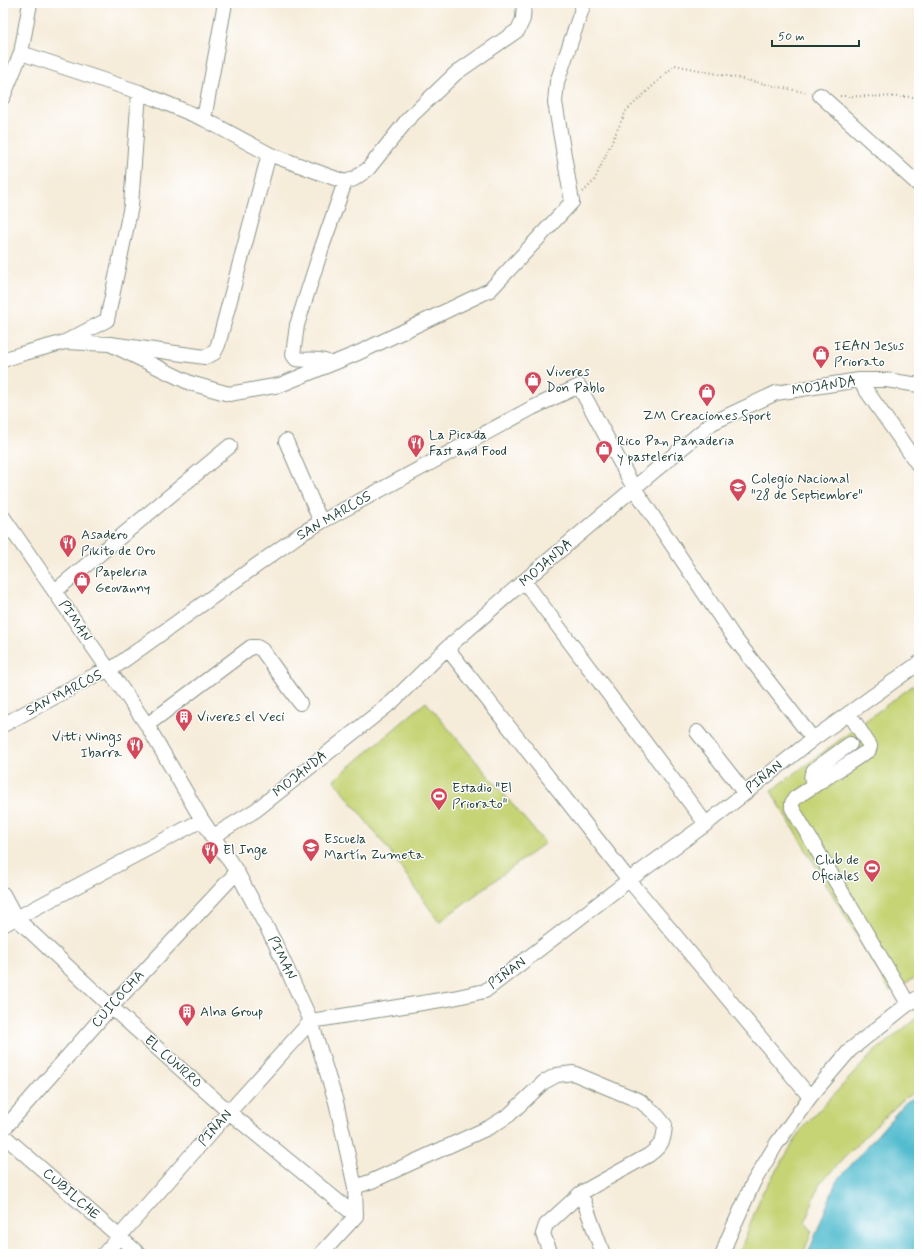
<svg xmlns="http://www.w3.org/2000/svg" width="922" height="1257" font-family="Mynerve,sans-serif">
	<rect width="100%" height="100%" fill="#fff"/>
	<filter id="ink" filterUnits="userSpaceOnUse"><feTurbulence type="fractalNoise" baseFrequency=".025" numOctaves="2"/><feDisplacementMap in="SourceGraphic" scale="8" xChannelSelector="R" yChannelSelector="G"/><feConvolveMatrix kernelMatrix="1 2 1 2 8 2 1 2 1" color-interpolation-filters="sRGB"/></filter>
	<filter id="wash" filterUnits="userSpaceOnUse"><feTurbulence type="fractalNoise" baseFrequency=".012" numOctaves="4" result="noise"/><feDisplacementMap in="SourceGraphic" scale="16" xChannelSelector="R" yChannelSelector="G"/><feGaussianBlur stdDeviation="0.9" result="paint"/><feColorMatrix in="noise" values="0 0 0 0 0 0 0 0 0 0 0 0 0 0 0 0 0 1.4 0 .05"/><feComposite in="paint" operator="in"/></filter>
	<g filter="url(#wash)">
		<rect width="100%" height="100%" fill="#f6ecda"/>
		<path fill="#c6d476" stroke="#728855" d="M919 681V976L890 991 771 791Z
			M426 702 545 843 439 922 391 853 334 780Z
			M919 1016V1090L905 1098 877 1124 820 1183 805 1222 812 1231 803 1254H739L762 1193 804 1126 873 1053Z"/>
		<path fill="#52bccf" stroke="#387c82" d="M919 1095V1254H808L836 1182 906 1102Z"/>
	</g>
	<g filter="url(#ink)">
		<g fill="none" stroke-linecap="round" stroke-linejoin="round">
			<g stroke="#8a9487" stroke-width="16">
				<path id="minor" d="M21 53 139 92 204 119 269 154 345 182 354 179 368 169 408 119 456 73 518 30 523 19 524 3
					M820 95 919 185
					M3 97 21 53 30 3
					M204 119 225 3
					M65 342 110 344 205 357 214 353 218 345 269 154
					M110 344 190 383 229 394 280 385 358 353 490 290 572 202 555 102 557 82 584 3
					M3 360 21 354 65 342 107 320 131 206 139 92
					M331 364C321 357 308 361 296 359L293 355 297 325 322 247 345 182
					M859 380 919 466
					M286 441 321 522
					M3 517 147 725 202 820 237 872 275 943 311 1021 336 1102 355 1187 356 1216
					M524 581 706 824
					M55 591 230 446
					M447 648 629 880 810 1097
					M849 713 870 746 869 750 795 798 792 803V808L899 988 908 1004
					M3 725 97 674 109 671 299 535 321 522 532 408 579 386 634 488 733 636 813 739
					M147 725 251 647H257L262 650 300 703
					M697 732 738 784 744 793
					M814 785C811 779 810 776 814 770L850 744
					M212 837 256 810 393 701 447 648 524 581 634 488 712 423 776 393 859 380H886L919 385
					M3 894 16 918 111 1007 229 1112 356 1216
					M3 925 202 820
					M3 1130 111 1007 237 872
					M3 1135 139 1254
					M355 1187 372 1181 490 1127 509 1115 544 1082 557 1075 573 1073 640 1101 655 1113 665 1125C664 1141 662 1145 649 1155L581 1193 546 1225 543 1234 551 1254
					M581 1193 603 1254
					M104 1254 229 1112 311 1021 453 998 485 991 629 880 706 824 813 739 919 663
					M321 1254 356 1216
					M723 1254 727 1241 753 1183 777 1143 810 1097 850 1050 908 1004 919 997"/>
			</g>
			<path stroke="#8a9487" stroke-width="2" stroke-dasharray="1 3" stroke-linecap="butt" d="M840 96 919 97
				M583 192 594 181 626 111 675 65 808 93"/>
			<use href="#minor" stroke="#fff" stroke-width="14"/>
		</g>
	</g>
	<defs>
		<g id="shop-pin" transform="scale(0.9)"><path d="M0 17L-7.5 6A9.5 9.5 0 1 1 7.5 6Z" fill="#d1495b" stroke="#fff"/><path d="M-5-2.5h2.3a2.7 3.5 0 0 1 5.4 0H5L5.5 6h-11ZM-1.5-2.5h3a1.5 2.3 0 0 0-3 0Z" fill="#fff"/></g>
		<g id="restaurant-pin" transform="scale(0.9)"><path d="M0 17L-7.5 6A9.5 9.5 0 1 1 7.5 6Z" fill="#d1495b" stroke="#fff"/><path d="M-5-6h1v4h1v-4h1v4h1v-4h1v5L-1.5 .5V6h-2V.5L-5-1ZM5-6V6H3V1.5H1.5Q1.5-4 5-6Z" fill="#fff"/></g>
		<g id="school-pin" transform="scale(0.9)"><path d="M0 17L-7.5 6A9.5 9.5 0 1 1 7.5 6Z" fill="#d1495b" stroke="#fff"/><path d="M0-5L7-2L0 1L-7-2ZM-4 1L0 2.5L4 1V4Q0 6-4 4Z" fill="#fff"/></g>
		<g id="building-pin" transform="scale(0.9)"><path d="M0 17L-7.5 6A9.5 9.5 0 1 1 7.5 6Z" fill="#d1495b" stroke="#fff"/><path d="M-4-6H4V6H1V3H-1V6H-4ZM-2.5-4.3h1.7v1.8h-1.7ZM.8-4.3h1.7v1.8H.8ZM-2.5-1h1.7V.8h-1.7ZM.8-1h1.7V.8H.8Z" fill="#fff"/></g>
		<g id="stadium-pin" transform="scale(0.9)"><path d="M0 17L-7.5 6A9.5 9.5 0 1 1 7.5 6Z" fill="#d1495b" stroke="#fff"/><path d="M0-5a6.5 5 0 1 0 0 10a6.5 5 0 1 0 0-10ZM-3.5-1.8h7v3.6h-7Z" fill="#fff"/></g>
	</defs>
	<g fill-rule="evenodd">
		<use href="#shop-pin" x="821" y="354"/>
		<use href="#shop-pin" x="533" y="380"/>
		<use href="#shop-pin" x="707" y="392"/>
		<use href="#restaurant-pin" x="416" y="443"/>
		<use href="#shop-pin" x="604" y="449"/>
		<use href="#school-pin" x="738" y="487"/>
		<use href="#restaurant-pin" x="68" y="543"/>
		<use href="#shop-pin" x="82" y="580"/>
		<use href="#building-pin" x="184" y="717"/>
		<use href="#restaurant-pin" x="135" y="745"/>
		<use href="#stadium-pin" x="439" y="796"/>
		<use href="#school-pin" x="311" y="847"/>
		<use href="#restaurant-pin" x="210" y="850"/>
		<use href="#stadium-pin" x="872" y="868"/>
		<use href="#building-pin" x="187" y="1012"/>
	</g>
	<g text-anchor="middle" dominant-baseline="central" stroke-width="3" stroke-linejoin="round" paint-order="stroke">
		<g font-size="14" fill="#1f3d34" stroke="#fff" text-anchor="start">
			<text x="834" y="346">IEAN Jesus<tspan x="834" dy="16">Priorato</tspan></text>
			<text x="546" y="372">Viveres<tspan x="546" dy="16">Don Pablo</tspan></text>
			<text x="707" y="416" text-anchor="middle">ZM Creaciones Sport</text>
			<text x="429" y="435">La Picada<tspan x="429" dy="16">Fast and Food</tspan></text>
			<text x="617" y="441">Rico Pan Panaderia<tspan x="617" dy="16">y pasteleria</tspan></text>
			<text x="751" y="479">Colegio Nacional<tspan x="751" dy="16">"28 de Septiembre"</tspan></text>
			<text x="81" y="535">Asadero<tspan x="81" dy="16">Pikito de Oro</tspan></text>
			<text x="95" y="572">Papeleria<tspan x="95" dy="16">Geovanny</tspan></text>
			<text x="197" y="717">Viveres el Veci</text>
			<text x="122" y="737" text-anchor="end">Vitti Wings<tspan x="122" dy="16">Ibarra</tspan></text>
			<text x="452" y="788">Estadio "El<tspan x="452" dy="16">Priorato"</tspan></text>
			<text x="324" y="839">Escuela<tspan x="324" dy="16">Martín Zumeta</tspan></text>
			<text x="223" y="850">El Inge</text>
			<text x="859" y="860" text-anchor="end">Club de<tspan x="859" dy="16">Oficiales</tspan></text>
			<text x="200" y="1012">Alna Group</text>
		</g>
		<g font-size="14" fill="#1f3d34" stroke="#fff">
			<text transform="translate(824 386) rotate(-9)">MOJANDA</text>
			<text transform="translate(334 516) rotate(-30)">SAN MARCOS</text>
			<text transform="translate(546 563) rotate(-41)">MOJANDA</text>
			<text transform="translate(75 621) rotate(56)">PIMAN</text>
			<text transform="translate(64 693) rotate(-27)">SAN MARCOS</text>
			<text transform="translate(300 774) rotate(-39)">MOJANDA</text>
			<text transform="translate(764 777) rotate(-39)">PIÑAN</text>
			<text transform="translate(282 958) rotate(64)">PIMAN</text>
			<text transform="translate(507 973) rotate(-37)">PIÑAN</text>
			<text transform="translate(118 999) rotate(-48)">CUICOCHA</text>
			<text transform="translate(173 1062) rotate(42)">EL CUNRRO</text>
			<text transform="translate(215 1128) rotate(-49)">PIÑAN</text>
			<text transform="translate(71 1194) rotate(41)">CUBILCHE</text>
		</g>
	</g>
	<rect width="922" height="1257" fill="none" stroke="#fff" stroke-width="16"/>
	<path d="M772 40v6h87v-6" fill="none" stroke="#1f3d34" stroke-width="2"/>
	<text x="778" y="40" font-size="12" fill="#1f3d34" stroke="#ffffff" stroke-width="3" paint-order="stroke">50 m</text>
</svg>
